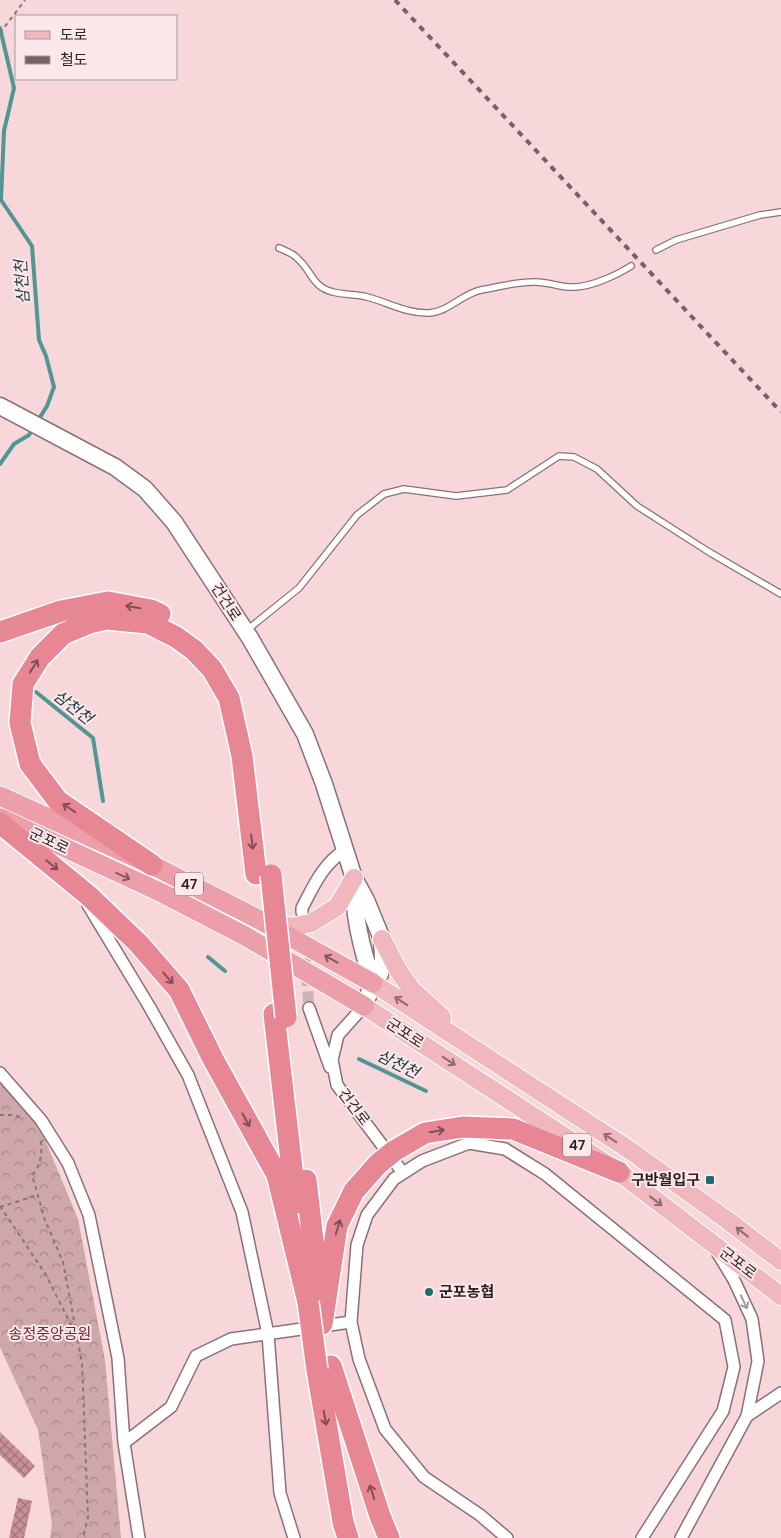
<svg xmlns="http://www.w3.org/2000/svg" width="781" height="1538" font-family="'DM Sans','Noto Sans KR',sans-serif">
	<defs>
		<pattern id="forest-crowns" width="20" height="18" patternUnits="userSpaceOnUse" patternTransform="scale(1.25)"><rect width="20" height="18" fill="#cea7aa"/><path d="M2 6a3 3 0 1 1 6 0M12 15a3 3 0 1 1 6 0" fill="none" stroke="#a7878a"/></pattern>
		<pattern id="building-cross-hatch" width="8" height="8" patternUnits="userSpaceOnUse" patternTransform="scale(1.25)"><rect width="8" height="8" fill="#c88f95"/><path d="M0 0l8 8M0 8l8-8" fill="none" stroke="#a37479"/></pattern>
	</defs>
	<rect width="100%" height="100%" fill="#f7d7da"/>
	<path fill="url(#forest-crowns)" d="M0 1081 38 1123 78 1219 105 1360 121 1538H50L52 1525 38 1430 0 1347Z"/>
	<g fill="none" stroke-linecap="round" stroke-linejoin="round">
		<path stroke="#529595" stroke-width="4" d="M0 28 14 88 4 131 1 200 32 246 39 340 46 356 54 387 47 406 37 422
			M0 464 14 444 29 435 33 428
			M36 692 93 738 103 801
			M208 957 225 971
			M359 1059 426 1091"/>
	</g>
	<path fill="url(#building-cross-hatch)" d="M0 1432 35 1466 24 1478 0 1455Z
		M18 1498 32 1501 24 1538H9Z"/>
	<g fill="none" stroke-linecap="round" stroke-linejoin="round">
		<path stroke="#ceb2b5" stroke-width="11" stroke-dasharray="11 5.5" stroke-linecap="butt" d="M304 942 309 1008"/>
		<g stroke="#8c7073" stroke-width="8">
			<path id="service" d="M279 248C286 251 293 253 298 259 312 271 312 287 333 292 344 295 356 294 367 297 387 302 407 314 429 313 448 312 462 294 481 290 498 287 516 282 533 282 548 281 560 288 574 287 591 287 617 275 631 266
				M656 250 676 240 760 215 781 212
				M247 630 299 588 357 515 384 494 404 489 456 496 507 490 559 456 574 457 597 469 637 506 709 552 781 594"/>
		</g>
		<g stroke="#8c7073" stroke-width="14">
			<path id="minor" d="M88 905 149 1006 188 1075 242 1212 268 1334 280 1493 294 1538
				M302 912V908C314 885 323 864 345 850
				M364 1006 338 1035 332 1060 337 1085 403 1173
				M309 1008 330 1067
				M0 1073 41 1120 68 1163 89 1215 118 1358 124 1443 139 1538
				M747 1416 781 1393
				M124 1443 171 1407 196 1356 231 1339 351 1322
				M507 1538 480 1515 424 1477 385 1429 359 1359 351 1322 357 1245 367 1215 394 1179 422 1161 469 1143 505 1149 545 1174 725 1320 734 1367 723 1411 642 1538
				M681 1538 747 1416 758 1361 752 1319 734 1280 717 1252"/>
		</g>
		<g stroke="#8c7073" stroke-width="19">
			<path id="secondary" d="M0 406 115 467 145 489 174 522 250 638 305 734 324 784 354 878 366 900 382 939 383 959 380 974 373 983 364 1006
				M354 883C353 914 363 953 373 983"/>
		</g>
		<g stroke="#fff" stroke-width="20">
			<path id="primary" d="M269 921 291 927 311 923 337 907 354 878
				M382 939 398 970 412 990 442 1017V1019
				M373 983 631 1151 727 1220 781 1261
				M364 1006 619 1172 781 1296"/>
		</g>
		<g stroke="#fff" stroke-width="21">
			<path id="trunk" d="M0 796 152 865 254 917 373 983
				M1 818 164 894 245 936 364 1006"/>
		</g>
		<g stroke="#fff" stroke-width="24">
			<path id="motorway" d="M0 632 61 611 108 602 151 610 160 614
				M0 823 89 896 139 944 179 990 213 1059 277 1175 308 1302
				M152 865 58 801 30 764 20 723 23 684 40 657 63 634 89 623 106 619 148 623 176 637 194 650 212 669 229 698 242 756 256 874
				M274 1014 296 1203
				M394 1151 425 1133 463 1127 513 1129 619 1172
				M306 1180 320 1301
				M322 1324 337 1226 354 1191 378 1164
				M331 1366 380 1516 389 1538
				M317 1370 343 1522 348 1538"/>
		</g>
		<path stroke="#887375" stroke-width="2" stroke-dasharray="4 4" stroke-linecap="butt" d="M0 33 25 0
			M0 1115H12L24 1118
			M41 1141C42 1154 41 1166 32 1175L45 1220 63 1262 82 1363 88 1517 83 1538
			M0 1206 46 1275 75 1333
			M0 1207 38 1195"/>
		<use href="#service" stroke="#fff" stroke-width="5.5"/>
		<use href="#minor" stroke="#fff" stroke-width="11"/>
		<use href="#secondary" stroke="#fff" stroke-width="16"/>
		<use href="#primary" stroke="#f1b7bf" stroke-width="18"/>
		<use href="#trunk" stroke="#ec9faa" stroke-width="19"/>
		<use href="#motorway" stroke="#e78794" stroke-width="21"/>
		<path stroke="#766264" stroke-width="4" stroke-dasharray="6 6" stroke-linecap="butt" d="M395 0 781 412"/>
		<g stroke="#fff" stroke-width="24" stroke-linecap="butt">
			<path id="motorway-bridge" d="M271 875 286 1017
				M378 1164 394 1151
				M308 1302 317 1370"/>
		</g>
		<use href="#motorway-bridge" stroke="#e78794" stroke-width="21"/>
	</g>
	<defs><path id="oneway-shaft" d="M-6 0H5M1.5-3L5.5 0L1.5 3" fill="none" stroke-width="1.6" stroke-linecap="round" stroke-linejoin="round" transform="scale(1.25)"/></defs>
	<g stroke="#804e54">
		<use href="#oneway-shaft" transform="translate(133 607) rotate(-170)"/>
		<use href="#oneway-shaft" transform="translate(34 666) rotate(-58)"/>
		<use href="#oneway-shaft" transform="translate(69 808) rotate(-146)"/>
		<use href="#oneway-shaft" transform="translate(252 842) rotate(83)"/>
		<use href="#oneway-shaft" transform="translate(52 865) rotate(39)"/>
		<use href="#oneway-shaft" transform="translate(168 978) rotate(49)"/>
		<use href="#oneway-shaft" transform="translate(246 1120) rotate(61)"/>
		<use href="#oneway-shaft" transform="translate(437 1131) rotate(-9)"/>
		<use href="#oneway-shaft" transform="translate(338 1227) rotate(-73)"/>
		<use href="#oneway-shaft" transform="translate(325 1418) rotate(80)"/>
		<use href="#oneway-shaft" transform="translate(372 1492) rotate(-108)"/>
	</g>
	<g stroke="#82595e">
		<use href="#oneway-shaft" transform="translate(123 876) rotate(25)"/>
		<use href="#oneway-shaft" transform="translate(331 959) rotate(-151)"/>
	</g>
	<g stroke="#8e6b70">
		<use href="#oneway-shaft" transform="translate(401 1001) rotate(-147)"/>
		<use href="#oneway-shaft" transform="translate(449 1061) rotate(33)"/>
		<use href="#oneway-shaft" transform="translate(610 1138) rotate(-147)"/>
		<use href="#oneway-shaft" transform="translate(656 1201) rotate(38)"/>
		<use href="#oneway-shaft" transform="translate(742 1232) rotate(-142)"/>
	</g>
	<use stroke="#a09a9b" href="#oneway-shaft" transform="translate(744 1302) rotate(65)"/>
	<g fill="#206c6c" stroke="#fce8ea" stroke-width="2">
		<rect x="705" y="1175" width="10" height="10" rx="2.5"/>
		<circle cx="429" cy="1292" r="5"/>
	</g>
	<g text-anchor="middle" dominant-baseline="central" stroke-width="4" stroke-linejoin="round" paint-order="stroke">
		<g fill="#fce8ea" stroke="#6a5b5d" stroke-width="1">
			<rect x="175" y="872.5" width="28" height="23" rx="4"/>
			<rect x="563" y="1133.5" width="28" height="23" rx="4"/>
		</g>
		<g font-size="14" font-weight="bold" fill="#2b1f20">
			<text x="189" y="884">47</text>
			<text x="577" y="1145">47</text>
		</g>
		<g font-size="15" fill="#2b1f20" stroke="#fce8ea">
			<text transform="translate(226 602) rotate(57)">건건로</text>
			<text transform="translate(49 841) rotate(25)">군포로</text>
			<text transform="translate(405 1033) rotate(33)">군포로</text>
			<text transform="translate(354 1107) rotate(53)">건건로</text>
			<text transform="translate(738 1263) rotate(37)">군포로</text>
		</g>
		<g font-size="15" font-weight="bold" fill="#2b1f20" stroke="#fce8ea" text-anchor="end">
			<text x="700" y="1180">구반월입구</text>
			<text x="439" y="1292" text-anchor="start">군포농협</text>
		</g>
		<g font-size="15" fill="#712b37" stroke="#fce8ea">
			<text x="50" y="1334">송정중앙공원</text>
		</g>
		<g font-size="16" font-style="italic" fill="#193b3b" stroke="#fce8ea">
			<text transform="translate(22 282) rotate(-94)">삼천천</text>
			<text transform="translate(73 707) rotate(38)">삼천천</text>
			<text transform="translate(398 1064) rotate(26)">삼천천</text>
		</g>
	</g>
	<rect x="15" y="15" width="162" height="65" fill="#fce8ea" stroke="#a89899"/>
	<rect x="25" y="31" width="25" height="8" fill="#f1b7bf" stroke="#a89899"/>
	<text x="60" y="40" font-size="15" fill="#2b1f20">도로</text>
	<rect x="25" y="56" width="25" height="8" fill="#766264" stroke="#a89899"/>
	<text x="60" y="65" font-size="15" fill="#2b1f20">철도</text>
</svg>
